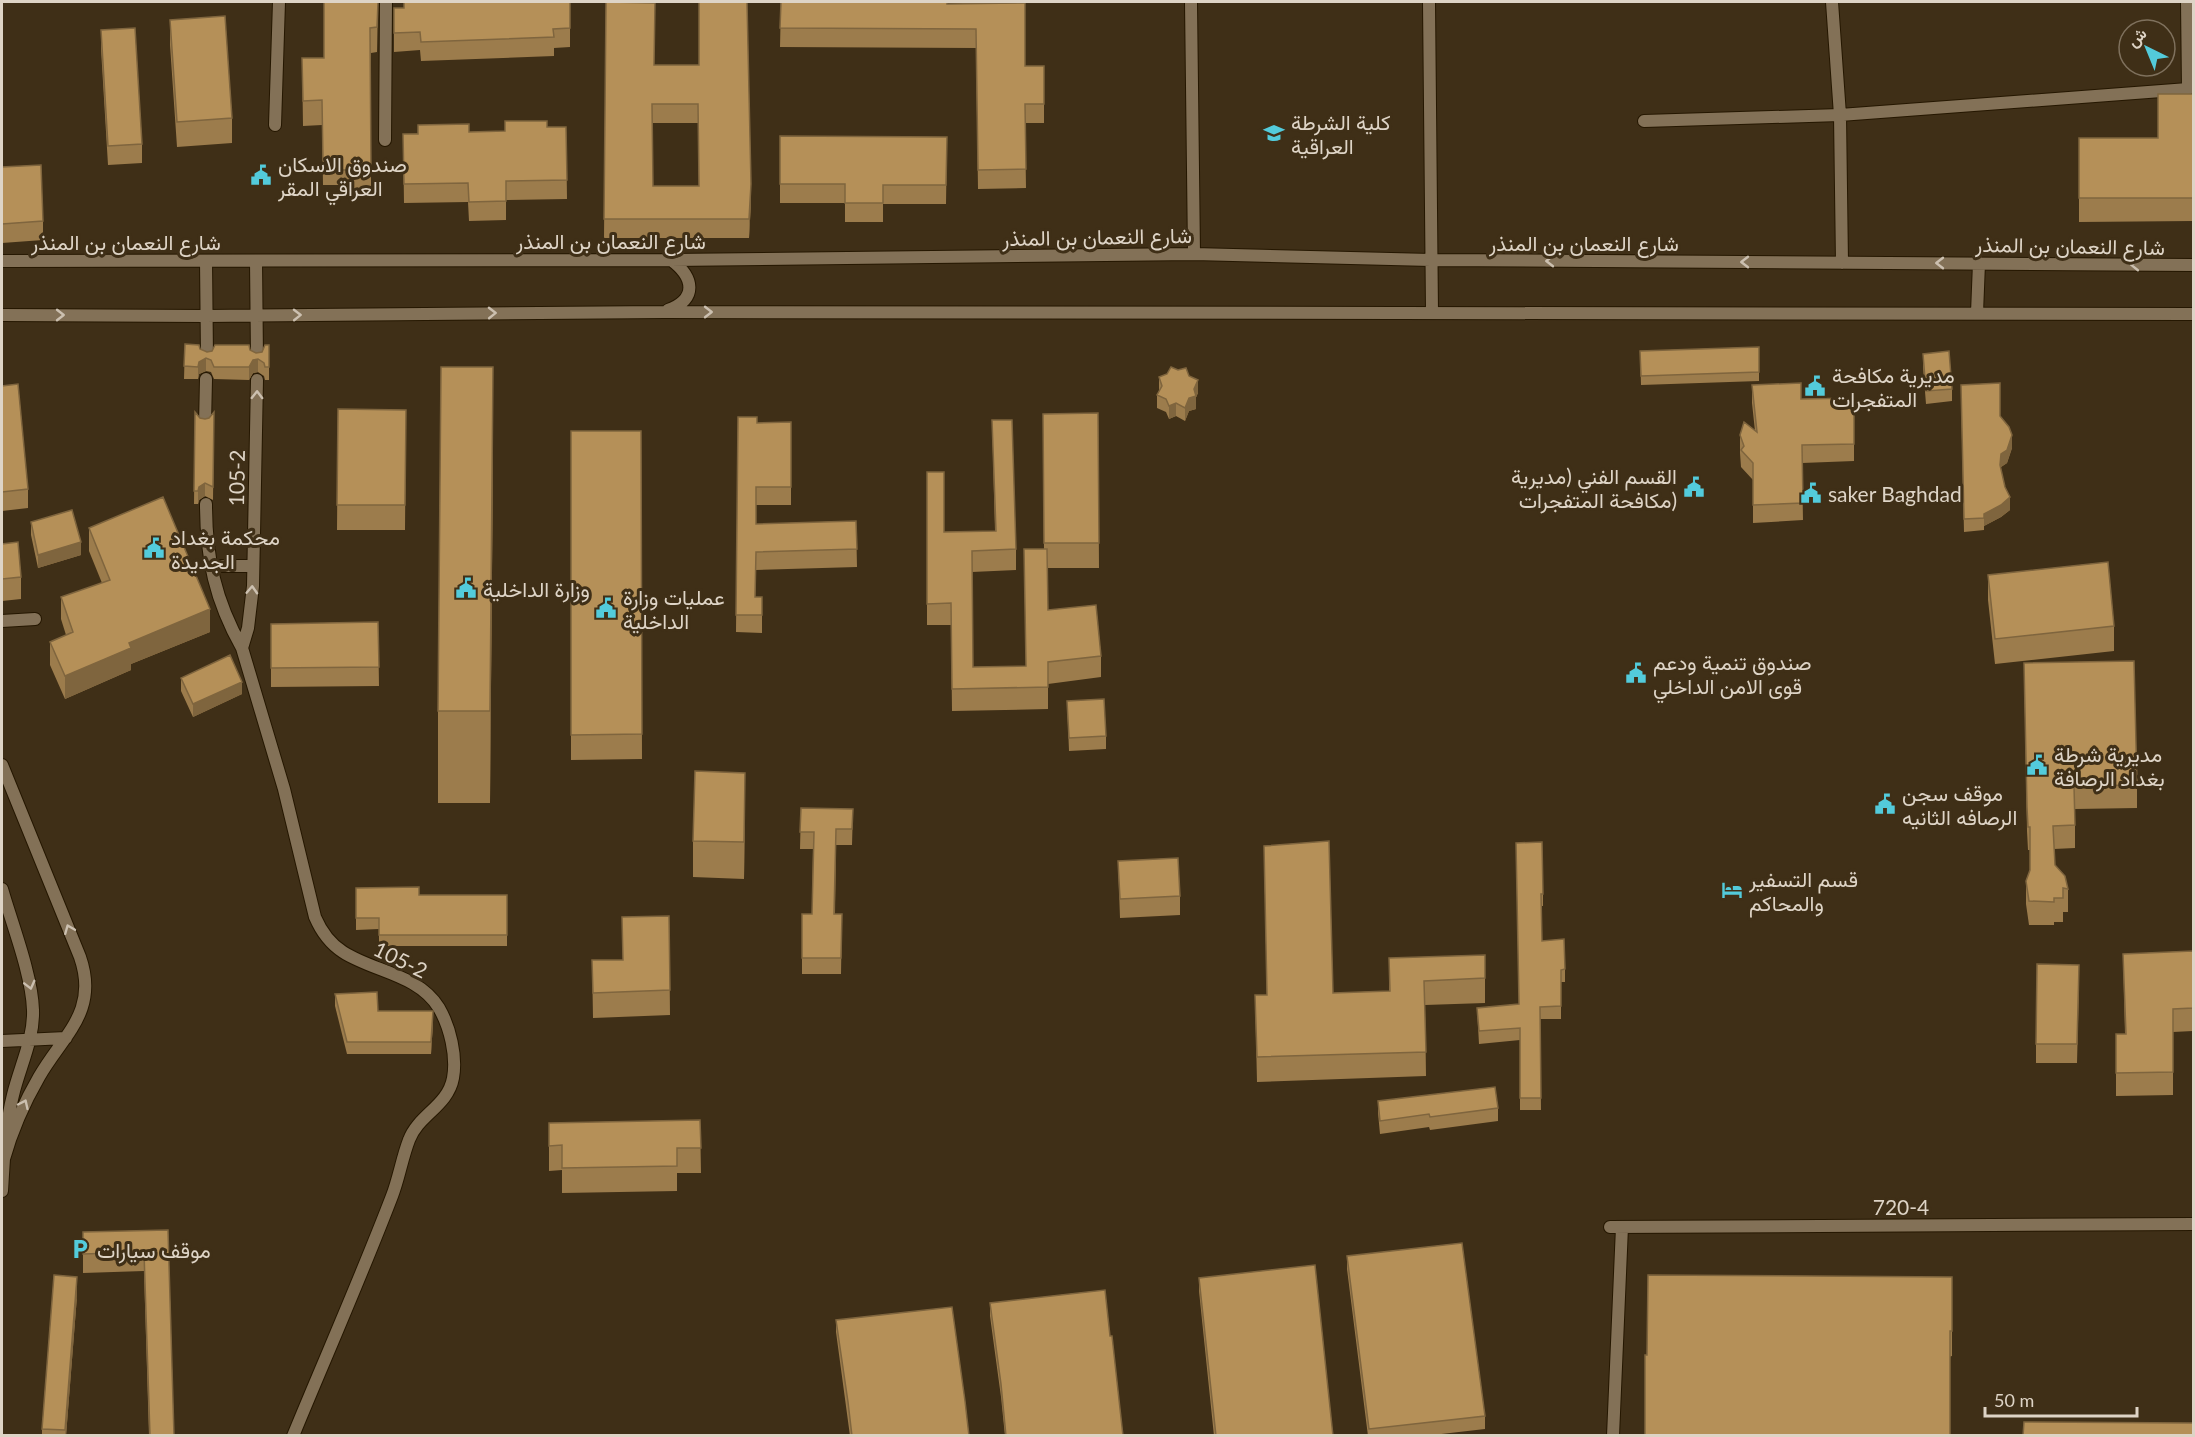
<svg xmlns="http://www.w3.org/2000/svg" width="2195" height="1437" font-family="Lato,Vazirmatn,sans-serif">
	<rect width="100%" height="100%" fill="#3f2f17"/>
	<g fill="none" stroke-linecap="round" stroke-linejoin="round">
		<g stroke="#251701" stroke-width="14">
			<path id="street" d="M1191 2 1194 254
				M1429 2 1432 312
				M1832 2 1840 115 1842 263
				M1644 121 1840 115 2188 89 2187 2
				M275 125 279 2
				M385 140 386 2
				M2 261 671 260 1194 254 1431 260 2194 265
				M206 261 207 357
				M256 261 257 358
				M668 310C698 299 694 277 671 260
				M1977 313 1979 263
				M2 315 206 316 664 312 2194 314
				M205 424 206 379
				M206 504C206 558 215 600 242 648L284 789 315 917C321 931 329 943 343 952 374 972 418 974 439 1008 450 1027 457 1056 453 1078 448 1106 418 1115 409 1140 402 1158 399 1178 392 1196 361 1277 326 1356 293 1436
				M210 566H253
				M2 621 35 619
				M242 648 248 628 253 586 257 380
				M2 765 80 957C99 1012 63 1035 39 1077 24 1103 12 1130 4 1159
				M2 889C12 924 32 975 33 1010 34 1039 20 1066 13 1095 5 1126 4 1159 2 1191
				M2 1041 66 1038
				M1610 1227 2194 1224
				M1613 1436 1622 1227"/>
		</g>
		<use href="#street" stroke="#837157" stroke-width="12"/>
	</g>
	<path fill="#9c7c4c" fill-rule="evenodd" d="M370 2H378L377 52 371 53V195H341V185H323L322 125 303 126 302 58H324Z
		M404 2H570V47L554 48V56L421 61 420 50 394 52V8H404Z
		M606 2 654 65H699L751 203 749 238H604ZM653 123H698L699 186H653Z
		M781 2 947 4 1025 66 1044 104V123H1025L1026 188 978 189 976 48 780 47Z
		M170 20 232 118V143L177 147 170 45Z
		M101 30 142 144V163L108 165 101 49Z
		M2193 94V221L2079 222V138H2158Z
		M547 127H566L567 199 506 200V220L469 221 468 202 404 203 403 134 505 131Z
		M780 136 947 137 946 204H883V222H845V203H780Z
		M2 167 43 221V240L2 243Z
		M185 344 200 349 207 352 250 350 256 353 262 352 269 345V380H265L264 376 258 372 253 373 249 380 214 379 211 372 206 371 199 374 198 379H184Z
		M1759 347V381L1641 385 1640 351Z
		M1923 354 1952 389V401L1926 404 1923 367Z
		M1189 376 1198 393 1196 397V409L1189 411 1185 421 1176 416 1169 419 1166 412 1157 408V395L1159 391V377Z
		M1752 385 1801 399 1854 398V461L1802 463 1803 520 1753 523V480L1741 467 1740 453V435L1755 431 1752 403Z
		M2 386 28 489V508L2 511Z
		M1961 397 2000 416 2012 448 2007 463 2001 467V470L2010 510 2001 517 1984 526V530L1964 532Z
		M338 409 406 410 405 530H337Z
		M195 412 200 418 205 419 209 418 214 412 213 500 205 496 199 500 198 504H194Z
		M1098 413 1099 568H1047L1048 610 1101 656V677L1048 684V709L952 711 951 625H927V472L944 532 995 531 992 420 1016 549V570L972 572 973 667 1026 666 1044 549 1043 414Z
		M738 417 757 423 791 422V505H756V524L856 521 857 567 756 570 755 597H762V633L736 632Z
		M571 431H641L642 759 571 760Z
		M493 459 490 803H438V711Z
		M31 522 81 555 38 568 31 535Z
		M89 528 210 632 131 664V670L65 699 50 665V642L66 635 61 619V597L102 583 89 551Z
		M2 544 21 577V599L2 601Z
		M1988 575 2114 626V651L1995 664 1988 600Z
		M378 622 379 686 271 687V624Z
		M2024 663 2137 785V808L2075 809V848L2054 849 2055 865 2068 889V912H2063V922H2054V925H2029L2026 904V881L2030 870V850H2028L2027 831Z
		M181 678 242 694 193 717 181 691Z
		M1067 701 1106 736V749L1069 751Z
		M801 808 853 809 852 845H836L835 914H842L841 974H802V914H812L813 849H800Z
		M745 809 744 879 693 877V841Z
		M1542 842 1543 894V906H1541L1542 941 1565 969V982H1561V1019H1540L1541 1110H1520V1040L1479 1044 1477 1008 1519 1004Z
		M1264 846 1333 993 1389 991V958L1485 978V1003L1425 1005 1426 1076 1257 1082 1255 995H1267Z
		M1118 861 1180 896V915L1120 918Z
		M356 888 419 895H507V946H379V929L356 930Z
		M669 916 670 1015 593 1018 592 960H622Z
		M2193 951V1031L2173 1032V1095L2116 1096V1034H2125L2123 954Z
		M2079 984 2077 1063H2036V1044Z
		M335 994 378 1011 433 1023 431 1054H347L335 1006Z
		M1378 1101 1498 1108V1121L1430 1130 1429 1127 1380 1134 1378 1113Z
		M700 1120 701 1173H677V1191L562 1193V1170L549 1171V1123Z
		M168 1230 174 1436H149L144 1271 83 1273V1232Z
		M1347 1256 1485 1416V1429L1424 1436H1368L1347 1269Z
		M1952 1277V1356L1645 1436Z
		M1199 1278 1333 1436H1214L1199 1291Z
		M77 1296 66 1436H42V1429Z
		M990 1303 1110 1336 1123 1436H1005L1001 1397 990 1316Z
		M836 1320 969 1436H850L836 1332Z"/>
	<path fill="#7f653e" d="M751 184V203L749 238V219Z
		M206 358V371L199 374 198 379V367L199 362Z
		M258 359V372L253 373 249 380V367L253 360Z
		M493 367V459L490 803V711Z
		M1198 380V393L1196 397V409L1189 411 1185 421V408Z
		M1176 403V416L1169 419V406Z
		M2012 435V448L2007 463 2001 467 2000 478V465L2001 454Z
		M205 483V496L199 500 198 504V491L199 487Z
		M2010 497V510L2001 517 1984 526V514Z
		M81 542V555L38 568V555Z
		M210 609V632L131 664V670L65 699V676L129 643Z
		M242 682V694L193 717V704Z
		M745 773V809L744 879V842Z
		M433 1011V1023L431 1054V1042Z
		M77 1277V1296L66 1436H65Z"/>
	<path fill="#b59058" stroke="#7f653e" stroke-width="1.5" fill-rule="evenodd" d="M324 2H378L377 27 370 28 371 170H341V160H323L322 100 303 101 302 58H324Z
		M404 2H570V28L553 29 554 37 421 42 420 32 394 33V8H404Z
		M606 2 655 3 654 65H699V2H747L751 184 749 219H604ZM652 104H698L699 186H653Z
		M781 2H947V4L1025 3V66H1044V104H1025L1026 169 978 170 976 29 780 28Z
		M225 16 232 118 177 122 170 20Z
		M135 28 142 144 108 146 101 30Z
		M2158 94H2193V198H2079V138H2158Z
		M505 121H547V127H566L567 180 506 181V201L469 202 468 183 404 184 403 134H418V125L469 124V132L505 131Z
		M780 136 947 137 946 185H883V203H845V184H780Z
		M41 165 43 221 2 224V167Z
		M185 344 199 345 200 349 207 352 212 351 215 345H249L250 350 256 353 262 352 265 345H269V367H265L264 363 258 359 253 360 249 367H214L211 360 206 358 199 362 198 367 184 366Z
		M1759 347V372L1641 376 1640 351Z
		M1949 351 1952 389 1926 391 1923 354Z
		M441 367H493L490 711H438Z
		M1171 367 1178 370 1186 368 1189 376 1198 380 1194 389 1196 396 1189 398 1185 408 1176 403 1169 406 1166 399 1157 395 1162 386 1159 377 1167 374Z
		M1801 383V399L1854 398V444L1802 445 1803 503 1753 505V463L1741 450 1744 446 1740 435 1744 422 1757 432 1752 385Z
		M2000 383V416L2009 427 2012 435 2007 450 2001 454 2000 465 2005 487 2010 497 2001 505 1984 514V518L1964 519 1961 385Z
		M18 384 28 489 2 492V386Z
		M338 409 406 410 405 505H337Z
		M195 412 200 418 205 419 209 418 214 412 213 487 205 483 199 487 198 491H194Z
		M1098 413 1099 543H1044L1043 414Z
		M738 417H757V423L791 422V487H756V524L856 521 857 549 756 552 755 597H762V615H736Z
		M992 420H1012L1016 549 972 551 973 667 1026 666 1024 549H1047L1048 610 1096 605 1101 656 1048 662V687L952 689 951 603 927 604V472H944V532L996 531Z
		M571 431H641L642 734 571 735Z
		M163 497 210 609 129 643 131 648 65 676 50 642 73 632 61 597 110 580 89 528Z
		M72 510 81 542 38 555 31 522Z
		M18 542 21 577 2 579V544Z
		M2108 562 2114 626 1995 639 1988 575Z
		M378 622 379 667 271 668V624Z
		M230 655 242 682 193 704 181 678Z
		M2134 661 2137 785 2074 786 2075 825 2053 826 2055 865 2065 876 2068 889 2063 888V898H2054V902L2029 901 2026 881 2030 870V827H2028L2027 807 2024 663Z
		M1104 699 1106 736 1069 738 1067 701Z
		M695 771 745 773 744 842 693 841Z
		M801 808 853 809 852 829H836L834 914H842L841 958H802V914H812L814 832H800Z
		M1329 841 1333 993 1390 991 1389 958 1485 955V978L1424 981 1426 1052 1257 1057 1255 995H1267L1264 846Z
		M1542 842 1543 894H1541L1542 941 1564 939 1565 969 1561 970V1006L1540 1007 1541 1098H1520V1028L1479 1031 1477 1008 1519 1004 1516 843Z
		M1178 858 1180 896 1120 899 1118 861Z
		M419 887V895H507V935H379V918H356V888Z
		M669 916 670 990 593 993 592 960H623L622 917Z
		M2193 951V1008L2173 1009V1072L2116 1073V1034H2126L2123 954Z
		M2037 964 2079 965 2077 1044H2036Z
		M377 992 378 1011H433L431 1042H347L335 994Z
		M1495 1087 1498 1108 1430 1117 1429 1114 1380 1121 1378 1101Z
		M700 1120 701 1148H677V1166L562 1168V1145L549 1146V1123Z
		M168 1230 174 1436H150L144 1252 83 1254V1232Z
		M1462 1243 1485 1416 1369 1429 1347 1256Z
		M1315 1265 1333 1436H1216L1199 1278Z
		M54 1275 77 1277 65 1430 42 1429Z
		M1648 1275 1952 1277V1331H1950V1436H1645V1355H1647Z
		M1105 1290 1110 1336H1112L1123 1436H1006L1001 1384 990 1303Z
		M952 1307 965 1401 969 1436H852L848 1402 836 1320Z
		M2024 1422 2193 1423V1436H2023Z"/>
	<defs><path id="oneway-chevron" d="M-2-3.5L2.5 0L-2 3.5" fill="none" stroke-width="1.6" stroke-linecap="round" stroke-linejoin="round" transform="scale(1.5)"/></defs>
	<g stroke="#ccc0b0">
		<use href="#oneway-chevron" transform="translate(1550 261) rotate(-180)"/>
		<use href="#oneway-chevron" transform="translate(1745 262) rotate(-180)"/>
		<use href="#oneway-chevron" transform="translate(1940 263) rotate(-180)"/>
		<use href="#oneway-chevron" transform="translate(2135 265) rotate(-179)"/>
		<use href="#oneway-chevron" transform="translate(708 312)"/>
		<use href="#oneway-chevron" transform="translate(492 313) rotate(-1)"/>
		<use href="#oneway-chevron" transform="translate(60 315)"/>
		<use href="#oneway-chevron" transform="translate(297 315) rotate(-1)"/>
		<use href="#oneway-chevron" transform="translate(257 395) rotate(-89)"/>
		<use href="#oneway-chevron" transform="translate(252 590) rotate(-87)"/>
		<use href="#oneway-chevron" transform="translate(69 929) rotate(-112)"/>
		<use href="#oneway-chevron" transform="translate(30 985) rotate(76)"/>
		<use href="#oneway-chevron" transform="translate(24 1104) rotate(-65)"/>
	</g>
	<defs>
		<g id="school-bare" transform="scale(1.62)"><path d="M0-5L7-2L0 1L-7-2ZM-4 1L0 2.5L4 1V4Q0 6-4 4Z" fill="#53cbdb" stroke="#3f2f17" stroke-width="2.5" paint-order="stroke"/></g>
		<g id="civic-bare" transform="scale(1.62)"><path d="M-.6-6.5H3V-4.5H.6V-3L4-1V1h2V6H-6V1h2V-1L-.6-3ZM-1.2 2.5V6h2.4V2.5Z" fill="#53cbdb" stroke="#3f2f17" stroke-width="2.5" paint-order="stroke"/></g>
		<g id="hotel-bare" transform="scale(1.62)"><path d="M-6-4.5h1.5V1H6V5H4.5V3h-9V5H-6ZM-4 0a1.8 1.8 0 1 1 3.6 0ZM.5 0V-2.5h3Q6-2.5 6 0Z" fill="#53cbdb" stroke="#3f2f17" stroke-width="2.5" paint-order="stroke"/></g>
		<g id="parking-bare" transform="scale(1.62)"><path d="M-3.5-5.5H1a3.5 3.5 0 0 1 0 7H-1V5.5H-3.5ZM-1-3.4V-.6H.8a1.4 1.4 0 0 0 0-2.8Z" fill="#53cbdb" stroke="#3f2f17" stroke-width="2.5" paint-order="stroke"/></g>
	</defs>
	<g fill-rule="evenodd">
		<use href="#school-bare" x="1274" y="133"/>
		<use href="#civic-bare" x="261" y="175"/>
		<use href="#civic-bare" x="1815" y="386"/>
		<use href="#civic-bare" x="1694" y="487"/>
		<use href="#civic-bare" x="1811" y="493"/>
		<use href="#civic-bare" x="154" y="548"/>
		<use href="#civic-bare" x="466" y="588"/>
		<use href="#civic-bare" x="606" y="608"/>
		<use href="#civic-bare" x="1636" y="673"/>
		<use href="#civic-bare" x="2037" y="765"/>
		<use href="#civic-bare" x="1885" y="804"/>
		<use href="#hotel-bare" x="1732" y="890"/>
		<use href="#parking-bare" x="80" y="1249"/>
	</g>
	<g text-anchor="middle" dominant-baseline="central" stroke-width="6" stroke-linejoin="round" paint-order="stroke">
		<g font-size="21" fill="#ded4c6" stroke="#3f2f17" text-anchor="start">
			<text x="1291" y="121">كلية الشرطة<tspan x="1291" dy="24">العراقية</tspan></text>
			<text x="278" y="163">صندوق الاسكان<tspan x="278" dy="24">العراقي المقر</tspan></text>
			<text x="1832" y="374">مديرية مكافحة<tspan x="1832" dy="24">المتفجرات</tspan></text>
			<text x="1677" y="475" text-anchor="end">القسم الفني (مديرية<tspan x="1677" dy="24">مكافحة المتفجرات)</tspan></text>
			<text x="1828" y="493">saker Baghdad</text>
			<text x="171" y="536">محكمة بغداد<tspan x="171" dy="24">الجديدة</tspan></text>
			<text x="483" y="588">وزارة الداخلية</text>
			<text x="623" y="596">عمليات وزارة<tspan x="623" dy="24">الداخلية</tspan></text>
			<text x="1653" y="661">صندوق تنمية ودعم<tspan x="1653" dy="24">قوى الامن الداخلي</tspan></text>
			<text x="2054" y="753">مديرية شرطة<tspan x="2054" dy="24">بغداد الرصافة</tspan></text>
			<text x="1902" y="792">موقف سجن<tspan x="1902" dy="24">الرصافه الثانيه</tspan></text>
			<text x="1749" y="878">قسم التسفير<tspan x="1749" dy="24">والمحاكم</tspan></text>
			<text x="97" y="1249">موقف سيارات</text>
		</g>
		<g font-size="21" fill="#ded4c6" stroke="#3f2f17">
			<text transform="translate(1097 236) rotate(-1)">شارع النعمان بن المنذر</text>
			<text x="611" y="240">شارع النعمان بن المنذر</text>
			<text x="126" y="241">شارع النعمان بن المنذر</text>
			<text x="1584" y="242">شارع النعمان بن المنذر</text>
			<text transform="translate(2070 245) rotate(1)">شارع النعمان بن المنذر</text>
			<text transform="translate(236 478) rotate(-89)">105-2</text>
			<text transform="translate(401 959) rotate(26)">105-2</text>
			<text x="1901" y="1206">720-4</text>
		</g>
	</g>
	<rect width="2195" height="1437" fill="none" stroke="#ded4c6" stroke-width="6"/>
	<g transform="translate(2147 48) rotate(317)"><circle r="28" fill="#3f2f17" stroke="#7f715d" stroke-width="1.5"/>
	<path d="M0-4.5L10 22L0 15L-10 22Z" fill="#53cbdb"/>
	<text y="-9" font-size="16" font-weight="bold" text-anchor="middle" fill="#ded4c6">ش</text>
	</g>
	<path d="M1985 1407v9h152v-9" fill="none" stroke="#ded4c6" stroke-width="3"/>
	<text x="1994" y="1407" font-size="18" fill="#ded4c6" stroke="#3f2f17" stroke-width="4.5" paint-order="stroke">50 m</text>
</svg>
